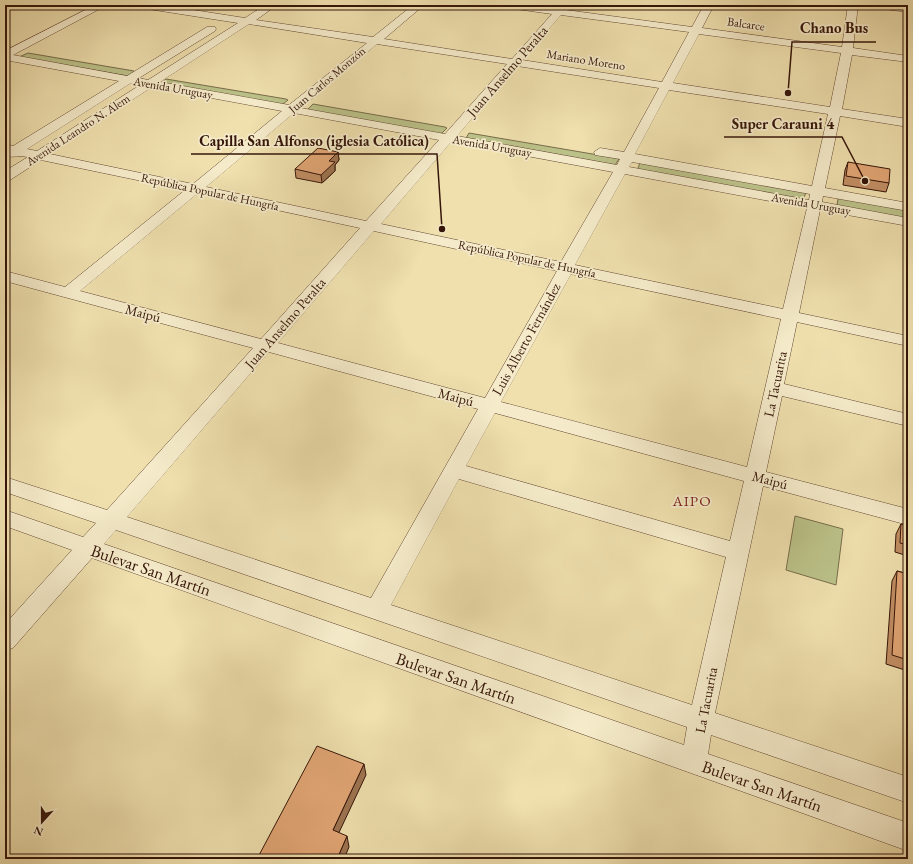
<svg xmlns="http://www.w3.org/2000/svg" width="913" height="864" font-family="'EB Garamond',serif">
	<rect width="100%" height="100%" fill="#efe0ae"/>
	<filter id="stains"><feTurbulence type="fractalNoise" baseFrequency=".005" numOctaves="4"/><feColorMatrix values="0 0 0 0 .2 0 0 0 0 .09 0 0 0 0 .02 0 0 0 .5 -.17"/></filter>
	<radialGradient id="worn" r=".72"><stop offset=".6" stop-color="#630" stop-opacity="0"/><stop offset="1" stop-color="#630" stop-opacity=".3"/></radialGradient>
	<path fill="#bbc289" stroke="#786c4a" d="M28 53 134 71 135 72 128 76 19 57Z
		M166 79 286 99 288 100 282 105 161 83Z
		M313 104 445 127 447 128 442 133 439 134 309 110 308 109Z
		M469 133 616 158 619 159 615 165 466 138Z
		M640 163 806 192 804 198 801 199 640 170 638 168Z
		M840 198 908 210V219L839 207 837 205 838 199Z
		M795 516 843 529 836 585 786 570Z"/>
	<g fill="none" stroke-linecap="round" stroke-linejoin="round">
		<g stroke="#644833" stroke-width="1">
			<path id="minor" d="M95 5H107L13 55 127 76 207 27H215L216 29 215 31 139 78 148 80 238 23 142 8 137 5H161L245 18 265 5H277L256 20 373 37 413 5H424L384 39 512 59 552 14 509 8 504 5H530L557 9 560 5H570L566 10 692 27 704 5H714L702 28 842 47 848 5H858L853 48 908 56V62L852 55 842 109 908 119V127L840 116 825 188 908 203V211L823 196 822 202 908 218V226L820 210 799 313 908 336V346L797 322 784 384 908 414V426L782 396 766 472 908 509V525L763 486 715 713 908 777V803L711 735 708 754 908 823V851L92 558 13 648 5 651V624L72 550 5 526V510L83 537 96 523 5 492V477L107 510 253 348 5 281V271L65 287 185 190 41 160 10 180 5 181V171L28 157C19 155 14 158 6 156L5 144 13 146 119 81 5 60V51ZM561 15 689 32 662 82 522 60ZM249 24 367 43 289 105 160 82ZM699 34 841 53 830 107 673 83ZM377 44 507 64 445 134 301 108ZM517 66 659 88 624 152 600 148 594 152 595 155 620 159 617 165 457 136ZM131 83 140 85 37 151 27 149ZM152 87 282 111 193 184 50 154ZM669 90 828 114 812 186 635 154ZM294 113 439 140 366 221 206 187ZM451 142 613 172 561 262 381 224ZM632 162 810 194 809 200 629 167ZM625 174 807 208 783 309 575 265ZM198 193 360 228 261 339 80 291ZM374 231 557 271 485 398 278 343ZM571 274 781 319 747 467 501 402ZM269 352 478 409 371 598 127 517ZM495 413 744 481 730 541 466 466ZM459 479 726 557 692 705 391 605ZM116 530 687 727 684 745 104 544Z
				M871 5 908 6V12L876 8Z"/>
		</g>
		<use href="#minor" fill="#f5ebca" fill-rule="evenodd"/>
	</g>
	<path fill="#c28e64" stroke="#36160a" d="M338 152 339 160 335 165V171L322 183 296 178 295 169Z
		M848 162 889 183 886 192 843 185 845 170Z
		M901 524 908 526V556L895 552 896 534Z
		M897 571 908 574V671L886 664 892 581Z"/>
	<path fill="#9e7451" stroke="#36160a" d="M338 152 339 160 335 165V171L322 183 321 175 329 161Z
		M364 764 366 775 335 841 333 830Z
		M347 836 349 847 344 859H337Z"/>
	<path fill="#e1a574" stroke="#36160a" d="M318 148 338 152 329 161 335 162 321 175 295 169Z
		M848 162 890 169 889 183 846 176Z
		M901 524 908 526V545L900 543Z
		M897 571 908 574V660L892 655Z
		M317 746 364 764 333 830 347 836 337 859H257Z"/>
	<g text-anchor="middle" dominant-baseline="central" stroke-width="3.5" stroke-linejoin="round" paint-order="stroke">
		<g font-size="12" fill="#36160a" stroke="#f5ebca">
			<text transform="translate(746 24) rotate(8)">Balcarce</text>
			<text transform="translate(586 60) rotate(9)">Mariano Moreno</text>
			<text transform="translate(327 80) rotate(-40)">Juan Carlos Monzón</text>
			<text transform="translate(173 88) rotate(10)">Avenida Uruguay</text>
			<text transform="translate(78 130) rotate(-33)">Avenida Leandro N. Alem</text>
			<text transform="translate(492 146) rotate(10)">Avenida Uruguay</text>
			<text transform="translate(210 192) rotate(12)">República Popular de Hungría</text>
			<text transform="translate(811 204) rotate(10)">Avenida Uruguay</text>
			<text transform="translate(527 259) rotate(12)">República Popular de Hungría</text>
		</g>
		<g font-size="14" fill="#36160a" stroke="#f5ebca">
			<text transform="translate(507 71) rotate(-49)">Juan Anselmo Peralta</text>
			<text transform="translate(143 313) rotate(15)">Maipú</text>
			<text transform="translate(285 323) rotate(-49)">Juan Anselmo Peralta</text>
			<text transform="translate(526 339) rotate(-61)">Luis Alberto Fernández</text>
			<text transform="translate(775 384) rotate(-78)">La Tacuarita</text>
			<text transform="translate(456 397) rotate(15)">Maipú</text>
			<text transform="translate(770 480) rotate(15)">Maipú</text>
			<text transform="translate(706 700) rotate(-79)">La Tacuarita</text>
		</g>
		<g font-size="15" letter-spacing="1" fill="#7a1f14" stroke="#f5ebca">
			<text x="692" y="500">AIPO</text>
		</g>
		<g font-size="17" fill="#36160a" stroke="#f5ebca">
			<text transform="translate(151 570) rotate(19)">Bulevar San Martín</text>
			<text transform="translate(456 678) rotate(19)">Bulevar San Martín</text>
			<text transform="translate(762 786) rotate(19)">Bulevar San Martín</text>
		</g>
	</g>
	<path fill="none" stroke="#36160a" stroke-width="1.5" d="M788 93L792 42H876M865 181L842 137H724M442 229L437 154H191"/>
	<g fill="#36160a" stroke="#f5ebca" stroke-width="1.5">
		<circle cx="788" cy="93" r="4"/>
		<circle cx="865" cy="181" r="4"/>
		<circle cx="442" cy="229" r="4"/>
	</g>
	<g font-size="15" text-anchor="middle" font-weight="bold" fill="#36160a" stroke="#f5ebca" stroke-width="3.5" stroke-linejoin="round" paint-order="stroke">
		<text x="834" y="33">Chano Bus</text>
		<text x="783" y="129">Super Carauni 4</text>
		<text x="314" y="146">Capilla San Alfonso (iglesia Católica)</text>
	</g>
	<rect width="913" height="864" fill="none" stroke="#efe0ae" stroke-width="20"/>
	<rect x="6" y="6" width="901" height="852" fill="none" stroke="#36160a" stroke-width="2"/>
	<rect x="10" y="10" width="893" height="844" fill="none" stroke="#36160a"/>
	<g transform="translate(42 822) rotate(201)" stroke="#f5ebca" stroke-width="3" paint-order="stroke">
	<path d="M0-3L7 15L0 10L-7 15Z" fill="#36160a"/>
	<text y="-6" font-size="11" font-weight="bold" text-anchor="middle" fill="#36160a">N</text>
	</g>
	<rect width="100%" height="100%" filter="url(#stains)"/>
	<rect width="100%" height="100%" fill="url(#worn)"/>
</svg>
